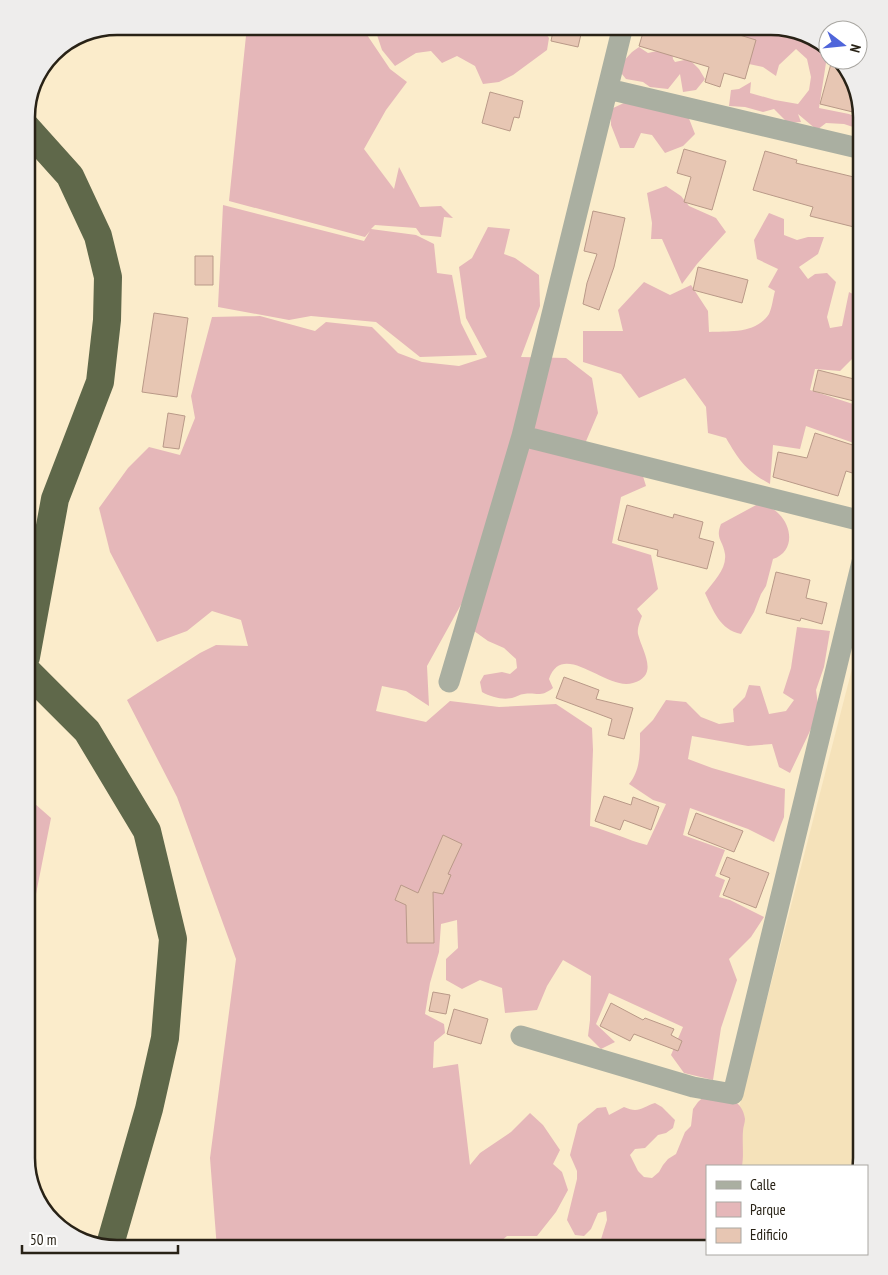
<svg xmlns="http://www.w3.org/2000/svg" width="888" height="1275" font-family="'PT Sans Narrow',sans-serif">
	<rect width="100%" height="100%" fill="#fbeccb"/>
	<path fill="#f5e2ba" d="M862 630V1158L860 1166H724Z"/>
	<path fill="#e5b7b9" d="M247 26H361L390 69 407 82 386 110 364 149 394 189 399 167 420 207 441 206 453 218 444 217 441 237 421 235 416 228 375 225 371 229 416 235 434 244 437 273 452 275 461 323 477 355 420 357 376 322 311 316 289 320 218 307 223 205 364 241 370 231 365 237 229 201Z
		M374 26H540L549 38 547 50 513 75 499 82 483 84 475 66 457 56 442 63 431 51 416 53 395 66 382 50Z
		M736 26H754L780 35 782 28 817 39 828 50 819 108 849 114 862 119V152L856 149 859 129 844 124 826 123 817 130 798 114 801 122 788 123 774 109 763 112 745 107 729 106 731 90 739 89 751 82 750 93 775 100 798 104 809 90 811 77 807 59 796 49 779 65 776 76 763 67 749 64 738 41Z
		M639 47 648 53 657 51H672L673 59 675 62 689 59 699 69 705 79 696 90 683 92 680 74 668 89 650 87 643 82 626 79 617 68 632 52Z
		M626 102 688 116 695 134 683 146 665 153 652 135 641 133 634 148H620L611 125V109Z
		M666 186 681 196 689 206 716 218 726 232 697 264 682 284 662 239H651L652 223 647 193Z
		M769 213 784 219V235L797 240 808 237H824L818 254 799 267 808 279 815 274 827 273 836 282 827 317 830 328 842 326 849 292 862 299 859 341 854 357 840 371 815 369 810 390 862 407V446L806 426 800 449 773 445 770 484C746 471 739 460 726 438L708 433 706 407 685 378 639 398 621 374 583 362V331H623L618 310 644 282 670 295 691 285 708 311 709 332C729 331 756 334 769 314 772 308 773 298 775 291L768 287 778 269 757 259 754 240Z
		M488 227 510 229 504 254 515 258 539 275 540 306 521 357 566 358 592 378 598 413 584 446 642 473 646 486 621 497 612 543 651 555 658 589 637 609 642 616C640 621 637 629 638 634 642 651 660 675 633 683 607 692 563 639 549 679L553 688C540 698 537 692 524 694 520 694 516 697 512 698 502 700 491 697 482 692L480 682 484 675 502 672 510 674 517 668 516 659 504 648 488 641 474 631 463 601 427 666 429 706 406 691 382 686 376 711 426 722 450 701 499 707 556 704 592 728 593 750 590 826C610 831 627 840 647 845L666 804 653 800 629 784C641 770 640 750 640 733L653 720 666 700 686 702 701 717 719 724 734 722 733 709 745 697 749 685 760 686 769 714 786 711 794 700 783 693 791 668 797 627 830 631 824 667 816 690 819 712 790 773 779 767 772 744 748 746 692 736 688 759 712 768 785 789 784 817 774 842 748 829 690 808 683 835 725 850 715 876 725 880 719 897 730 900 764 917 751 937 729 959 737 980 721 1028 713 1080 684 1073 671 1055 683 1027 609 993 596 1024 615 1042 601 1049 588 1036 590 1020 591 976 563 960 547 986 537 1010 505 1013 502 988 480 980 462 989 446 980V959L458 948 457 920 441 924 439 952 430 983 425 1014 444 1024 445 1033 434 1042 433 1068 458 1064 470 1165 480 1153 511 1132 530 1113 543 1125 560 1150 553 1164 562 1172 568 1190 556 1212 537 1236H507L492 1249H217L210 1158 236 959 177 797 127 700 200 653 216 645 248 646 241 620 212 611 187 631 157 642 110 552 99 508 128 468 149 447 180 455 195 418 191 396 212 317 260 316 315 331 326 322 372 327 398 353 422 362 459 366 487 357 466 318 459 267 472 258Z
		M758 504C765 506 774 508 779 514 793 528 794 552 773 559L766 586 761 594 754 612 741 634C720 630 713 610 705 593 713 582 727 569 725 554 723 540 715 539 721 524Z
		M26 796 51 818 36 894 26 925Z
		M711 1090C726 1095 743 1101 745 1119 745 1123 743 1127 743 1131 742 1143 744 1154 742 1166H707V1249H598L607 1220 606 1211 598 1213 591 1229 584 1236 575 1235 567 1220 577 1179V1171L570 1155 578 1124 597 1108 606 1107 609 1115 624 1107C639 1114 642 1107 655 1103L662 1107 675 1120 673 1128 666 1133 658 1135 645 1148 635 1149 630 1155 638 1171 644 1177 652 1178 659 1172 663 1165 668 1159 676 1154 685 1132 691 1126 693 1109 698 1102Z"/>
	<path fill="#e7c6b3" stroke="#b99988" d="M554 26H583L578 47 551 41Z
		M645 26H710L756 40 745 79 724 73 720 87 705 82 709 67 639 46Z
		M832 60H838L849 71 861 114 820 104Z
		M490 92 523 101 519 118 514 117 510 131 482 123Z
		M684 149 726 161 712 210 684 202 691 177 677 173Z
		M765 151 797 160 796 163 862 179V229L810 216 813 207 753 190Z
		M593 211 625 218 614 267 599 310 583 304 587 283 597 254 584 251Z
		M195 256H213V285H195Z
		M698 267 748 280 742 303 693 290Z
		M154 313 188 318 177 397 142 392Z
		M818 370 862 381V403L813 391Z
		M168 413 185 416 179 449 163 447Z
		M815 433 862 448V476L846 471 838 496 773 477 778 452 807 458Z
		M627 505 673 518 674 514 703 522 699 538 714 542 707 569 657 556 658 550 618 540Z
		M776 572 810 580 806 598 827 603 822 624 801 618 800 621 766 613Z
		M564 677 599 690 596 699 633 708 624 739 608 735 612 719 556 698Z
		M604 796 631 805 633 797 659 807 651 830 624 820 620 830 595 821Z
		M696 813 743 831 734 852 688 834Z
		M443 835 462 844 448 874 451 875 443 894 433 892 434 943H407L406 905 395 900 401 885 418 893Z
		M727 857 769 873 756 908 723 895 730 878 720 874Z
		M433 992 450 995 446 1014 429 1011Z
		M611 1003 643 1020 645 1018 674 1029 671 1035 682 1041 678 1051 634 1034 630 1041 600 1026Z
		M454 1009 488 1019 481 1044 447 1034Z"/>
	<g fill="none" stroke-linecap="round" stroke-linejoin="round">
		<path stroke="#aaafa1" stroke-width="21" d="M608 89 862 149
			M522 436 862 521
			M449 682 522 436 623 26
			M521 1036 693 1087 733 1094 862 562"/>
		<path stroke="#5f684a" stroke-width="28" d="M26 657 55 499 100 382 107 320 108 277 98 236 70 176 26 127
			M26 670 87 731 147 831 173 939 165 1038 149 1109 109 1248"/>
	</g>
	<path d="M0 0H888V1275H0ZM117 35H771A82 82 0 0 1 853 117V1158A82 82 0 0 1 771 1240H117A82 82 0 0 1 35 1158V117A82 82 0 0 1 117 35Z" fill="#eeedec" fill-rule="evenodd"/>
	<path fill="none" stroke="#282216" stroke-width="2.5" d="M117 35H771A82 82 0 0 1 853 117V1158A82 82 0 0 1 771 1240H117A82 82 0 0 1 35 1158V117A82 82 0 0 1 117 35Z"/>
	<rect x="706" y="1165" width="162" height="90" fill="#ffffff" stroke="#a9a7a2"/>
	<rect x="716" y="1181" width="25" height="8" fill="#aaafa1" stroke="#a9a7a2"/>
	<text x="750" y="1190" font-size="15" fill="#282216">Calle</text>
	<rect x="716" y="1202" width="25" height="15" fill="#e5b7b9" stroke="#a9a7a2"/>
	<text x="750" y="1215" font-size="15" fill="#282216">Parque</text>
	<rect x="716" y="1228" width="25" height="15" fill="#e7c6b3" stroke="#a9a7a2"/>
	<text x="750" y="1240" font-size="15" fill="#282216">Edificio</text>
	<g transform="translate(843 45) rotate(106)"><circle r="24" fill="#ffffff" stroke="#a9a7a2"/>
	<path d="M0-4L9 19L0 12L-9 19Z" fill="#4f65da"/>
	<text y="-8" font-size="14" font-weight="bold" text-anchor="middle" fill="#282216">N</text>
	</g>
	<path d="M22 1245v8h156v-8" fill="none" stroke="#282216" stroke-width="2.5"/>
	<text x="30" y="1245" font-size="15" fill="#282216" stroke="#ffffff" stroke-width="4" paint-order="stroke">50 m</text>
</svg>
